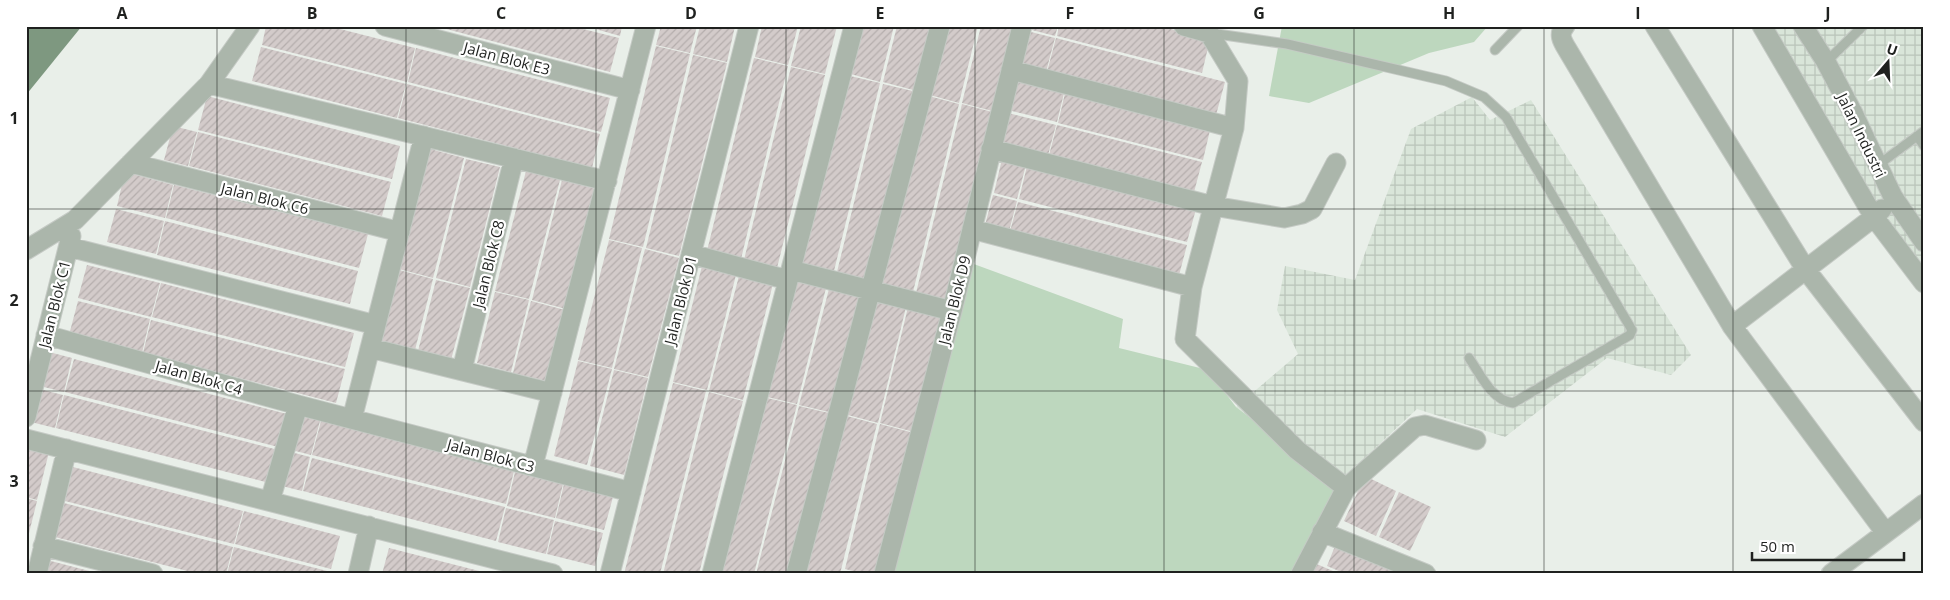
<svg xmlns="http://www.w3.org/2000/svg" width="1950" height="600" font-family="'Open Sans',sans-serif">
	<defs>
		<pattern id="industrial-grid" width="8" height="8" patternUnits="userSpaceOnUse" patternTransform="scale(1.25)"><rect width="8" height="8" fill="#d9e5d9"/><path d="M0 4h8M4 0v8" fill="none" stroke="#bac4ba"/></pattern>
		<pattern id="building-hatch" width="6" height="6" patternUnits="userSpaceOnUse" patternTransform="scale(1.25)"><rect width="6" height="6" fill="#d3cbca"/><path d="M-1 1l2-2M0 6l6-6M5 7l2-2" fill="none" stroke="#b5aead"/></pattern>
	</defs>
	<rect width="100%" height="100%" fill="#e9efe9"/>
	<path fill="url(#industrial-grid)" d="M1770 26H1924V272L1856 186Z
		M1472 97 1490 120 1531 100 1691 355 1671 375 1607 358 1505 437 1417 409 1337 484 1236 407 1298 354 1277 310 1285 266 1355 280 1411 129Z"/>
	<path fill="#bdd7be" d="M1282 26H1488L1474 42 1429 53 1309 103 1269 96Z
		M971 263 1123 319 1119 348 1208 370 1236 407 1337 484 1290 574H891Z"/>
	<path fill="#7e9880" d="M26 26H82L26 95Z"/>
	<path fill="url(#building-hatch)" d="M266 26H328L415 48 407 82 262 45Z
		M435 26H571L619 38 610 72Z
		M585 26H622L620 36Z
		M661 26H697L690 53 656 45Z
		M700 26H735L727 62 693 54Z
		M762 26H798L788 65 755 57Z
		M801 26H837L825 74 791 66Z
		M858 26H894L880 82 847 73Z
		M897 26H933L917 91 883 82Z
		M942 26H978L959 103 926 94Z
		M981 26H1017L996 112 962 103Z
		M1032 26H1058L1055 36 1032 30Z
		M1059 26H1159L1210 39 1202 73 1057 36Z
		M1031 32 1055 38 1046 72 1022 66Z
		M1056 38 1225 82 1216 115 1047 72Z
		M656 46 690 54 643 247 609 239Z
		M261 47 406 84 397 118 252 81Z
		M416 48 610 98 601 132 408 82Z
		M693 55 727 63 679 256 646 248Z
		M754 58 788 66 741 259 707 251Z
		M791 67 825 75 777 268 744 260Z
		M846 75 880 83 833 275 799 267Z
		M1017 77 1065 89 1057 122 1008 110Z
		M407 84 600 134 592 168 398 118Z
		M883 84 917 92 870 284 836 276Z
		M1066 89 1211 126 1203 160 1058 123Z
		M925 95 959 104 912 296 878 288Z
		M207 96 400 146 392 179 198 130Z
		M962 104 996 113 949 305 915 297Z
		M1008 113 1056 125 1047 159 999 146Z
		M1057 125 1202 162 1193 196 1048 159Z
		M173 126 197 132 188 166 164 160Z
		M198 132 391 182 382 216 189 166Z
		M430 149 464 158 433 278 399 269Z
		M466 159 500 167 470 287 436 278Z
		M1002 159 1026 165 1017 199 994 193Z
		M1027 166 1196 209 1187 242 1019 199Z
		M526 171 560 180 529 299 495 291Z
		M125 172 173 185 165 218 117 206Z
		M562 180 596 189 566 309 532 300Z
		M174 185 368 234 359 268 166 218Z
		M993 195 1017 201 1008 235 984 229Z
		M1018 202 1187 245 1178 279 1009 235Z
		M116 209 164 221 156 254 107 242Z
		M165 221 358 271 350 304 157 255Z
		M609 240 642 248 612 368 578 360Z
		M645 249 679 258 648 377 614 369Z
		M703 262 737 271 707 390 673 382Z
		M87 265 160 283 151 317 78 298Z
		M399 270 433 279 415 350 381 342Z
		M740 272 774 280 743 400 709 391Z
		M793 276 827 284 797 404 763 396Z
		M436 280 470 288 451 360 418 351Z
		M161 283 354 333 345 367 152 317Z
		M830 285 863 294 833 413 799 405Z
		M495 292 529 300 511 372 477 363Z
		M873 294 907 303 878 423 844 414Z
		M78 301 150 319 142 353 69 335Z
		M531 301 565 310 547 381 513 373Z
		M909 303 943 312 914 432 880 423Z
		M151 320 345 369 336 403 143 353Z
		M49 352 72 358 64 392 40 386Z
		M74 359 291 415 282 448 65 392Z
		M578 361 612 369 587 465 554 456Z
		M614 370 648 378 624 475 590 466Z
		M673 383 706 391 700 415 660 574H624Z
		M39 389 63 395 55 428 31 422Z
		M709 392 743 401 724 472 699 574H663Z
		M64 395 282 451 273 484 56 428Z
		M763 397 797 405 772 501 754 574H718Z
		M799 406 833 414 792 574H756Z
		M296 415 320 421 311 455 288 449Z
		M843 415 877 424 840 574H805Z
		M321 421 514 471 506 504 312 455Z
		M880 424 914 433 879 574H865L845 569Z
		M26 446 49 452 37 500 26 497Z
		M287 451 310 457 302 491 278 485Z
		M312 458 505 507 496 541 303 491Z
		M73 467 243 511 234 544 65 501Z
		M515 472 563 484 555 518 507 506Z
		M1365 476 1396 491 1376 536 1344 521Z
		M564 484 613 497 604 530 556 518Z
		M1399 492 1431 507 1410 551 1379 537Z
		M26 498 37 501 27 541H26Z
		M64 503 233 547 226 574H199L55 537Z
		M506 508 554 520 546 554 498 542Z
		M244 511 340 536 331 569 235 544Z
		M555 521 603 533 595 566 547 554Z
		M1337 541 1415 574H1346L1327 566Z
		M234 547 331 572 330 574H227Z
		M389 548 487 573V574H382Z
		M47 560 97 573V574H44Z
		M1312 562 1340 574H1307Z"/>
	<g fill="none" stroke-linecap="round" stroke-linejoin="round">
		<g stroke="#c5cac5" stroke-width="11">
			<path id="service" d="M1210 33 1287 44 1446 81 1484 97 1506 117 1632 330 1630 335 1513 403C1491 400 1481 375 1469 358
				M1495 50 1518 26
				M1826 62 1863 26
				M1917 136 1924 146
				M1878 165 1924 131"/>
		</g>
		<g stroke="#c5cac5" stroke-width="21">
			<path id="minor" d="M385 26 630 90
				M1184 26 1209 33 1238 81 1234 128 1192 287 1185 339 1297 450 1346 488
				M1565 26C1558 34 1562 41 1567 49L1732 326 1885 532
				M1655 26 1806 270 1924 422
				M1762 26 1874 217 1924 283
				M1803 26 1826 62 1854 115 1893 197 1924 242
				M1011 70 1234 128
				M209 84 607 181
				M991 149 1213 206 1284 218 1302 214 1312 209 1336 163
				M131 163 400 232
				M972 229 1192 287
				M69 247 376 325
				M26 250 75 220 209 84 250 26
				M691 254 788 280
				M791 270 952 311
				M1732 326 1874 217 1882 209
				M46 335 298 405 631 492
				M370 348 552 393
				M462 370 514 158
				M26 417 71 236
				M352 419 424 136
				M26 439 553 574
				M533 466 646 26
				M270 501 298 405
				M1322 532 1426 574
				M43 546 153 574
				M37 574 67 449
				M358 574 369 526
				M610 574 749 26
				M712 574 854 26
				M796 574 940 26
				M884 574 952 311 1022 26
				M1301 574 1346 488 1415 427 1425 425 1476 440
				M1831 574 1924 504"/>
		</g>
		<use href="#service" stroke="#abb6ab" stroke-width="9"/>
		<use href="#minor" stroke="#abb6ab" stroke-width="19"/>
	</g>
	<path fill="none" stroke="#1f211f" stroke-width="1" stroke-opacity="0.55" d="M217 26V574M406 26V574M596 26V574M786 26V574M975 26V574M1164 26V574M1354 26V574M1544 26V574M1733 26V574M26 209H1924M26 391H1924"/>
	<g text-anchor="middle" dominant-baseline="central" stroke-width="4.5" stroke-linejoin="round" paint-order="stroke">
		<g font-size="15" fill="#1f211f" stroke="#fff">
			<text transform="translate(507 58) rotate(15)">Jalan Blok E3</text>
			<text transform="translate(1862 135) rotate(64)">Jalan Industri</text>
			<text transform="translate(265 198) rotate(14)">Jalan Blok C6</text>
			<text transform="translate(488 264) rotate(-76)">Jalan Blok C8</text>
			<text transform="translate(680 300) rotate(-76)">Jalan Blok D1</text>
			<text transform="translate(954 300) rotate(-76)">Jalan Blok D9</text>
			<text transform="translate(54 304) rotate(-76)">Jalan Blok C1</text>
			<text transform="translate(199 377) rotate(16)">Jalan Blok C4</text>
			<text transform="translate(491 455) rotate(15)">Jalan Blok C3</text>
		</g>
	</g>
	<rect width="1950" height="600" fill="none" stroke="#ffffff" stroke-width="55"/>
	<g transform="translate(1888 62) rotate(19)" stroke="#ffffff" stroke-width="4" paint-order="stroke">
	<path d="M0-4L9 19L0 12L-9 19Z" fill="#1f211f"/>
	<text y="-8" font-size="14" font-weight="bold" text-anchor="middle" fill="#1f211f">U</text>
	</g>
	<path d="M1752 552v8h152v-8" fill="none" stroke="#1f211f" stroke-width="2.5"/>
	<text x="1760" y="552" font-size="15" fill="#1f211f" stroke="#ffffff" stroke-width="4" paint-order="stroke">50 m</text>
	<rect x="28" y="28" width="1894" height="544" fill="none" stroke="#1f211f" stroke-width="2"/>
	<g font-size="16" text-anchor="middle" font-weight="bold" fill="#1f211f">
		<text x="122" y="19">A</text>
		<text x="312" y="19">B</text>
		<text x="501" y="19">C</text>
		<text x="691" y="19">D</text>
		<text x="880" y="19">E</text>
		<text x="1070" y="19">F</text>
		<text x="1259" y="19">G</text>
		<text x="1449" y="19">H</text>
		<text x="1638" y="19">I</text>
		<text x="1828" y="19">J</text>
		<text x="14" y="124">1</text>
		<text x="14" y="306">2</text>
		<text x="14" y="487">3</text>
	</g>
</svg>
